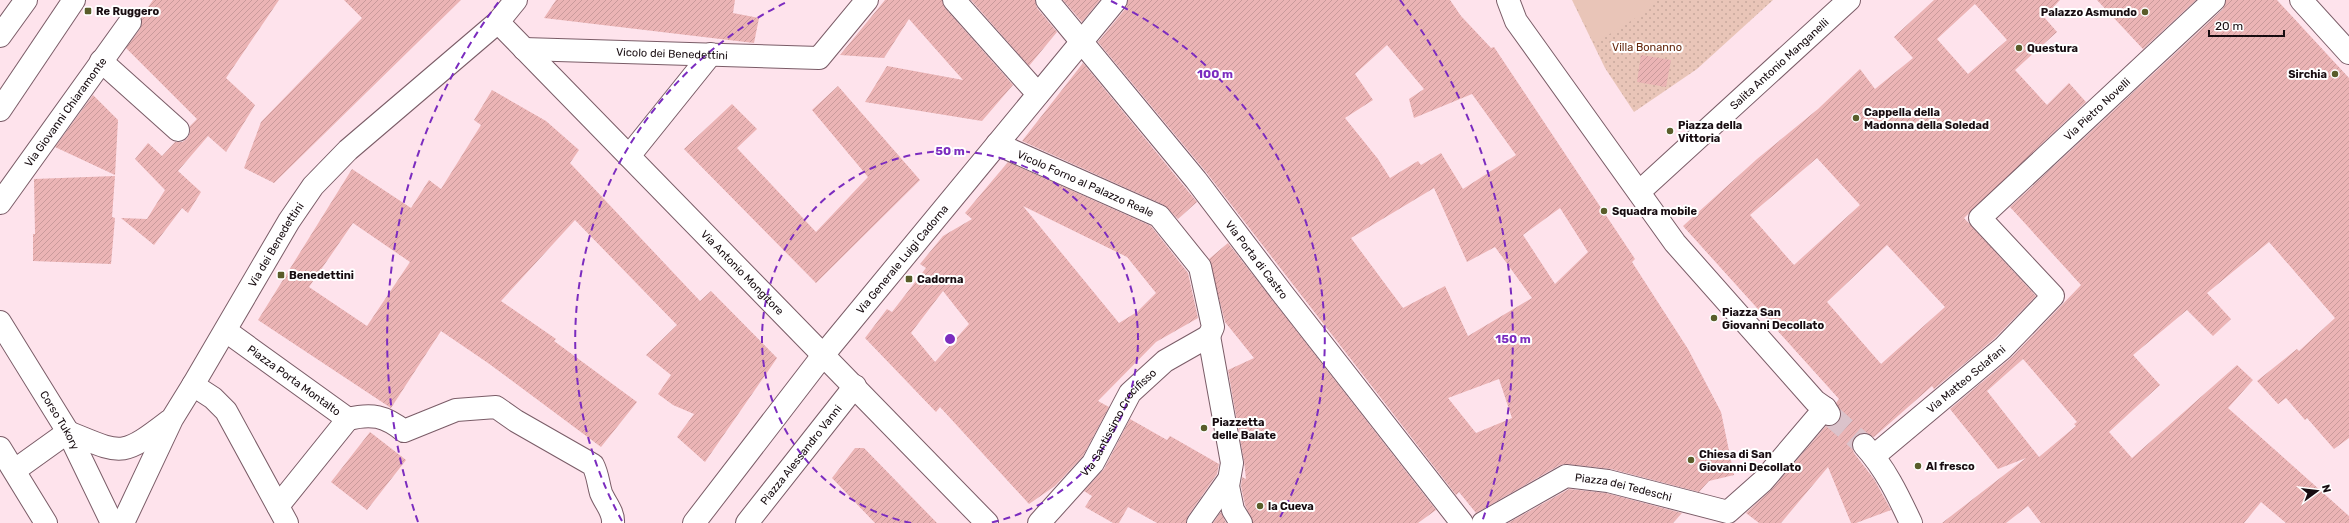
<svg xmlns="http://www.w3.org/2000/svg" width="2349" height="523" font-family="Rubik,sans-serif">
	<defs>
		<pattern id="park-dots" width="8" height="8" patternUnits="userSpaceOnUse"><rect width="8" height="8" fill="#e9c5b8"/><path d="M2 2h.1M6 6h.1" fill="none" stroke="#c7a89d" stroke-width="1.8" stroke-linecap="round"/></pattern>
		<pattern id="building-hatch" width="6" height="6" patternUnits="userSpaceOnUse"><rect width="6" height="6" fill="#ebb4b5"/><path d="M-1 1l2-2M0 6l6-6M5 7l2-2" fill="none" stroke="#c99a9b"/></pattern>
	</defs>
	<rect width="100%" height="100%" fill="#fee3ec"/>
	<path fill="url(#park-dots)" d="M1572 0H1773L1697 69 1634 112 1605 68Z"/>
	<path fill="#e9c5b8" d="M1573 0H1655V3L1647 11 1595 43Z"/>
	<path fill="url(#building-hatch)" fill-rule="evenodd" d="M153 0H279L226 78 255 105 226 152 208 136 178 171 201 192 188 213 182 208 154 245 121 218 147 219 165 190 135 159 148 143 162 156 175 142H182L187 139 190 133V126L197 119 126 48 140 29 141 17Z
		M344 0H461L274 183 244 168 261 122 362 18Z
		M556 0H735L733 13 759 18 754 43 544 18Z
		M885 0H942L945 8 1013 85 982 121 865 102 887 66 963 80 909 19 884 58 840 55Z
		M971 0H1035L1037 8 1057 32 1029 66Z
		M1063 0H1100L1082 22Z
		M1128 0H1450L1461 16 1491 48 1494 47 1635 259 1632 262 1688 349 1721 412 1734 475 1709 481 1699 492 1611 469 1567 464 1560 465 1476 513 1459 492 1456 495 1206 172 1098 42 1126 8ZM1387 45 1424 89 1409 99 1414 118 1472 94 1516 155 1463 189 1441 153 1421 165 1418 161 1390 178 1378 159 1345 118 1373 100 1355 74ZM1434 188 1467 262 1495 247 1532 298 1468 336 1445 286 1403 308 1351 238ZM1560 208 1588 252 1555 284 1523 235ZM1499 379 1512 418 1476 433 1448 398Z
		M1934 0H2060L2044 17 2057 32 2015 70 2047 105 2069 83 2086 102 1964 218 2036 296 1994 339 1934 389 1932 386 1874 437 1862 433 1856 435 1852 440V447L1854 453 1874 479 1891 510 1856 523H1851L1828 467 1781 523H1759L1746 513 1772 489 1826 426 1836 425 1840 420 1841 413 1836 403 1839 399 1683 226 1757 159 1818 109 1860 69 1875 89 1913 58 1894 37ZM1975 4 2007 40 1968 74 1937 39ZM1817 158 1860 205 1794 265 1750 215ZM1887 245 1945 307 1881 364 1827 302Z
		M2097 0H2196L2143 49Z
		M2226 0H2277L2349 78V438L2334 449 2307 418 2305 420 2286 398 2278 404 2257 381 2297 349 2299 351 2335 318 2269 242 2207 293 2231 319 2213 336 2187 310 2133 355 2160 385 2109 432 2132 458 2237 365 2253 380 2228 408 2349 516V523H2286L2261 502 2244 523H2041L2028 506 2006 523H1942L2026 458 1998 469 1950 409 2012 357 2081 285 2010 207 2223 9ZM2023 359 2077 422 2074 424 2076 426 2039 457 1987 391Z
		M1641 55 1671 60 1666 87 1637 82Z
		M1083 63 1197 202 1178 219 1164 205 1022 141Z
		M838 86 920 180 816 283 684 149 732 104 757 129 737 148 816 232 868 177 812 110Z
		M492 90 546 121 579 150 570 163 700 301 711 291 777 358 705 462 677 437 694 414 673 405 658 394 671 375 646 355 677 325 575 220 501 301 556 339 554 341 637 402 601 447 488 363 441 331 391 408 258 320 352 169 411 208 429 180 441 189 481 125 474 120ZM353 223 410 262 367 326 309 287Z
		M93 95 118 120 115 175 55 147Z
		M1008 162 1151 226 1188 273 1198 318 1156 342 1098 401 1109 407 1083 456 1055 486 1029 504 940 407 936 412 865 338 887 309 892 312 926 268 920 264 943 236 972 219 965 213ZM1023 206 1127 257 1156 293 1137 312 1119 323ZM943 291 969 324 935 362 911 333Z
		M115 176 112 217 115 218 111 264 33 261V234H35L34 179Z
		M1228 243 1436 510 1418 523H1253L1245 505 1241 486 1242 477 1246 479 1244 461 1228 370 1254 358 1225 322 1209 259Z
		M1130 419 1167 440 1170 436 1219 464 1217 474 1188 516 1186 523H1157L1128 507 1119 523H1113L1085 507 1092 496 1084 491 1104 469Z
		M370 432 406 460 367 510 331 482Z
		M855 448H864L937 523H875L832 478Z
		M1569 489 1606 493 1682 513 1673 523H1508Z
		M1221 512 1226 523H1213Z"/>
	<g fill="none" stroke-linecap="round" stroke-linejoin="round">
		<path stroke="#dbc3cb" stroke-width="22" stroke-dasharray="22 11" stroke-linecap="butt" d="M1829 414 1864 445"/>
		<g stroke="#7a5c67" stroke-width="24">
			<g id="street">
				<path d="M954 0 1038 94"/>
				<path id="s1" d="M1047 0 1196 180 1282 293 1462 523"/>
				<path d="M1508 0 1516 21 1675 243 1815 401 1825 408 1829 414"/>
				<path d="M2301 0 2349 53"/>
				<path id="s2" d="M498 22 987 523"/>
				<path id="s3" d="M524 49 819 58 867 0"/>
				<path d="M101 61 178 130"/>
				<path id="s4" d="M997 144 1159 216 1200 267 1213 327 1209 336"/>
				<path d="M629 156 711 54"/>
				<path id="s5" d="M1639 192 1849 0"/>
				<path id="s6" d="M0 203 130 22"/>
				<path id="s7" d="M226 331 348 419 278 506"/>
				<path d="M1209 336 1232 463 1228 486 1233 510 1241 523"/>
				<path id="s8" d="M193 385 289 221 313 186 348 150 498 22 516 0"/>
				<path d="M348 419C372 413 385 416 404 431L456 410 496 407 516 421 593 465C598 475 598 483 601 493 605 503 614 512 613 523"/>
				<path d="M1864 445C1885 468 1898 495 1911 523"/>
				<path id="s9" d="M1874 456 2003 348 2053 296 1980 218 2214 0"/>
				<path id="s10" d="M694 523 824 354 1116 0"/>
				<path id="s11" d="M747 523 855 386"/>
				<path id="s12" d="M1039 523 1093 463 1130 393 1165 361 1209 336"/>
				<path d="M1198 523 1227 482"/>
				<path id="s13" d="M1483 523 1566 476 1608 481 1728 512 1763 481 1825 408"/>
			</g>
		</g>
		<g stroke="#7a5c67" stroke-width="24">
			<g id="secondary">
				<path d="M0 36 26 0"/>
				<path d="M0 110 74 0"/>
				<path id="s14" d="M0 322 68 432 112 523"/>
				<path d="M68 432C122 454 121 458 169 421"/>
				<path d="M0 448 46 523"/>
				<path d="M15 470 68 432"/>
				<path d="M123 523 172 419 193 385 213 398 226 411 287 523"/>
			</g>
		</g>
		<use href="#street" stroke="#fff" stroke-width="22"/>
		<use href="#secondary" stroke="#fff" stroke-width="22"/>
	</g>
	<g fill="none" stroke="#7b2cbf" stroke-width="2" stroke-dasharray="7 5">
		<path d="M911 523A188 188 0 1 1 989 523"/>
		<path d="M622 521A375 375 0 0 1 789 1M1111 1A375 375 0 0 1 1278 521"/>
		<path d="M418 522A563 563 0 0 1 500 0M1400 0A563 563 0 0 1 1482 522"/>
	</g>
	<g fill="#595d2a" stroke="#fff" stroke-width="1.5">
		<rect x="84" y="7" width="8" height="8" rx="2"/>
		<circle cx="2145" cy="12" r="4"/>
		<circle cx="2019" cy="48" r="4"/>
		<circle cx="2335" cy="74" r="4"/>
		<circle cx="1856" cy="118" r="4"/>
		<circle cx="1670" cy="131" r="4"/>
		<circle cx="1604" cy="211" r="4"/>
		<rect x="277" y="271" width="8" height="8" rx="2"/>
		<rect x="905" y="275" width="8" height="8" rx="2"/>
		<circle cx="1714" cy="318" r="4"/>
		<circle cx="1204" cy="428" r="4"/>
		<circle cx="1691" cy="460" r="4"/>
		<circle cx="1918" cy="466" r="4"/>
		<circle cx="1260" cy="506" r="4"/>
	</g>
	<g text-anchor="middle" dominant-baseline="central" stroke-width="4" stroke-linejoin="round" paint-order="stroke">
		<g font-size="11" font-weight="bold" fill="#170c10" stroke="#fff" text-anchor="start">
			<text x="96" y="11">Re Ruggero</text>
			<text x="2137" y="12" text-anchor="end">Palazzo Asmundo</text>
			<text x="2027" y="48">Questura</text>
			<text x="2327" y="74" text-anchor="end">Sirchia</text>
			<text x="1864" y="112">Cappella della<tspan x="1864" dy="13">Madonna della Soledad</tspan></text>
			<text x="1678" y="125">Piazza della<tspan x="1678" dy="13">Vittoria</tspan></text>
			<text x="1612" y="211">Squadra mobile</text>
			<text x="289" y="275">Benedettini</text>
			<text x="917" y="279">Cadorna</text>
			<text x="1722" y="312">Piazza San<tspan x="1722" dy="13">Giovanni Decollato</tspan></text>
			<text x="1212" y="422">Piazzetta<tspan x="1212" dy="13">delle Balate</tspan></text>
			<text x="1699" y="454">Chiesa di San<tspan x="1699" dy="13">Giovanni Decollato</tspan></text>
			<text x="1926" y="466">Al fresco</text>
			<text x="1268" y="506">la Cueva</text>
		</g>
		<g font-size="11" fill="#65290f" stroke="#fff">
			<text x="1647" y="47">Villa Bonanno</text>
		</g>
		<g font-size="11" fill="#170c10" stroke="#fff">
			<text stroke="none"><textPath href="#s3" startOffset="148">Vicolo dei Benedettini</textPath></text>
			<text stroke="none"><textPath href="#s5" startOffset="190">Salita Antonio Manganelli</textPath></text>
			<text stroke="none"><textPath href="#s9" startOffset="507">Via Pietro Novelli</textPath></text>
			<text stroke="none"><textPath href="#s6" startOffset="112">Via Giovanni Chiaramonte</textPath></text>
			<text stroke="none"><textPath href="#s4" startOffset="97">Vicolo Forno al Palazzo Reale</textPath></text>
			<text stroke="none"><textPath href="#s8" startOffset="163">Via dei Benedettini</textPath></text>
			<text stroke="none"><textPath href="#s10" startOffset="336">Via Generale Luigi Cadorna</textPath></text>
			<text stroke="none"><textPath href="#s1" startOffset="334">Via Porta di Castro</textPath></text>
			<text stroke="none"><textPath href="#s2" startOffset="350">Via Antonio Mongitore</textPath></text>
			<text stroke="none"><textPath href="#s9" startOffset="120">Via Matteo Sclafani</textPath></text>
			<text stroke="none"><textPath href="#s7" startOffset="84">Piazza Porta Montalto</textPath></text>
			<text stroke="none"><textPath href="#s14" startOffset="115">Corso Tukory</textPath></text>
			<text stroke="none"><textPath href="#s12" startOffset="129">Via Santissimo Crocifisso</textPath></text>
			<text stroke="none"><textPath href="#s11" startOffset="87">Piazza Alessandro Vanni</textPath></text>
			<text stroke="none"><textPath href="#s13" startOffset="154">Piazza dei Tedeschi</textPath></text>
		</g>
	</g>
	<circle cx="950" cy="339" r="6" fill="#7b2cbf" stroke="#fff" stroke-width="2"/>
	<g font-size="12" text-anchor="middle" font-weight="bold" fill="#7b2cbf" stroke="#fff" stroke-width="4" stroke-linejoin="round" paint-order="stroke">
		<text x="1215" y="78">100 m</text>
		<text x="950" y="155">50 m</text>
		<text x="1513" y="343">150 m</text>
	</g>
	<g transform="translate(2317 491) rotate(75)" stroke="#ffffff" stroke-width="3" paint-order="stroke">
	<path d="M0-3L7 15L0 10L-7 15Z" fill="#170c10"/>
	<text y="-6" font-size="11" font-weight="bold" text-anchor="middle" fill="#170c10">N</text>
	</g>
	<path d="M2209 30v6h75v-6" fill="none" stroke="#170c10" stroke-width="2"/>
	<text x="2215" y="30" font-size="12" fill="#170c10" stroke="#ffffff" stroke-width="3" paint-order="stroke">20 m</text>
</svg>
